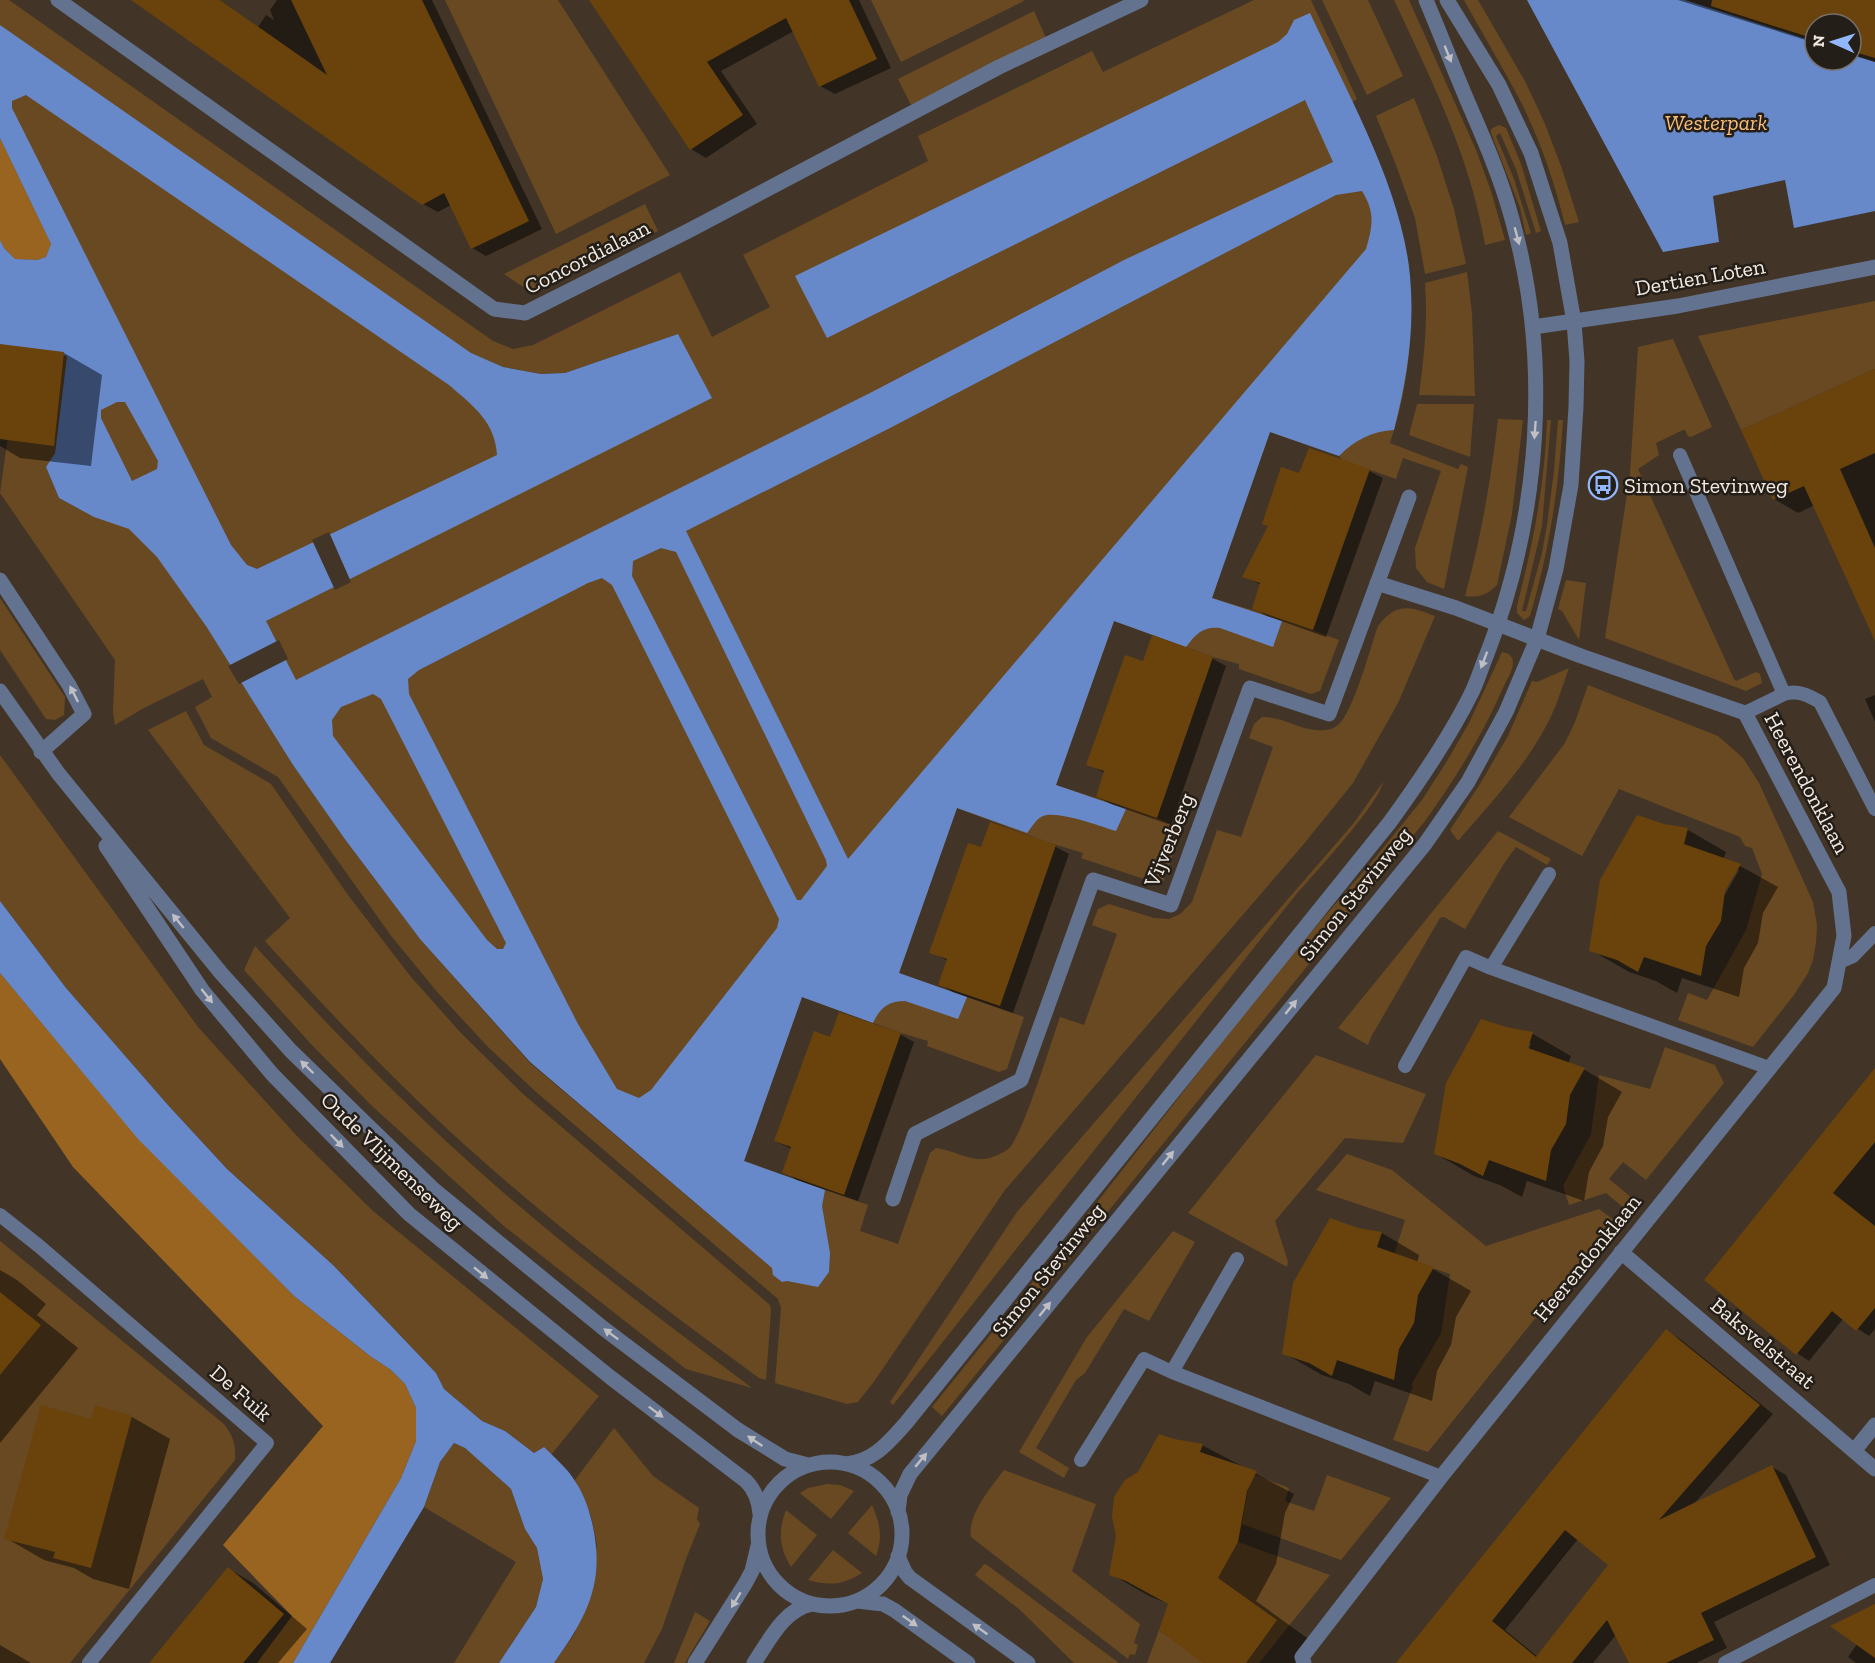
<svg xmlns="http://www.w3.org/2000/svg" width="1875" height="1663" font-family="'Zilla Slab',serif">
	<rect width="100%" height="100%" fill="#423527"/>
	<path fill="#694922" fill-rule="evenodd" d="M0 0H9L493 341 513 349 533 345 680 272 712 337 770 307 743 255 928 161 918 136 1092 51 1103 72 1254 0H1311L1357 99 1351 103C1361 123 1372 144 1380 165 1417 258 1421 348 1390 443L1458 469 1461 464 1468 467 1444 589 1427 582 1416 568 1415 548 1441 471 1403 458 1396 479 1342 460 1339 456 1270 432 1212 598 1282 619 1339 640 1320 691 1311 694 1239 669V664L1213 657 1114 621 1056 785 1157 818 1182 829 1163 882 1156 883 1081 858 1083 853 1047 842 957 808 899 973 1024 1017 1007 1069 999 1072 927 1046 928 1041 901 1033 802 997 744 1161 868 1205 860 1231 898 1244 930 1153 936 1148C954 1150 972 1163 990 1158 995 1156 1003 1153 1007 1150 1022 1140 1052 1039 1060 1017L1084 1025 1117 934 1092 925 1098 909 1109 904 1154 918 1169 919 1180 914 1192 902 1217 830 1241 837 1273 747 1249 738 1254 724 1262 717C1284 717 1297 729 1316 730 1323 731 1332 730 1338 725 1354 711 1370 648 1378 626 1396 602 1410 606 1435 616L1398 703 1353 783 1303 845 1005 1190 873 1383 858 1402 847 1404 775 1383 781 1308 778 1299 535 1091 488 1047 438 993 392 937 278 777 211 738 195 707 212 697 203 679 144 708 115 725 113 712 115 660 0 493 10 421 0 347 67 356 55 453 46 467 59 498 79 509 103 352 0 314ZM678 334 602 394 521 386 486 360 503 367 541 374 565 373ZM206 626 659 1154 765 1262 530 1063 420 939 344 838 293 765Z
		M445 0H558L670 175 556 234Z
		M871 0H1023L1024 1 901 62Z
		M1322 0H1368L1403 76 1367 95Z
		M1394 0H1409L1476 150 1491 191 1505 240 1485 245C1471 158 1431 79 1394 0Z
		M1464 0H1478L1526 83 1545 124 1561 166 1579 222 1565 225C1555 183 1541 143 1522 104 1504 69 1483 35 1464 0Z
		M1034 11 1046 38 911 105 898 79Z
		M1414 98 1437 156 1454 209 1466 264 1425 274 1415 218 1396 165 1376 116Z
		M1499 125 1506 128 1521 164 1541 231 1536 233 1516 169 1500 133 1496 136 1514 179 1531 233 1526 235 1520 208 1491 133V129Z
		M645 204 658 231 532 293 504 274Z
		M1467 272 1472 313 1475 396 1419 395C1424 357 1428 321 1425 283Z
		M1875 301V369L1741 430 1698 336Z
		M1673 339 1712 427 1691 437 1688 436 1685 430H1683L1656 443 1659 455 1638 469 1734 679 1736 681 1756 672 1760 674 1762 683 1746 691 1605 638 1630 474 1638 347Z
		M1417 404H1474L1470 457 1409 435Z
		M1498 419 1523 420 1512 514 1497 585C1487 595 1479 598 1465 596 1481 538 1491 479 1498 419Z
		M1547 420H1551L1542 526 1522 611H1526L1542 553 1547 525 1554 471 1558 420H1563C1559 487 1549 552 1530 616L1524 620 1517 613V606C1533 544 1545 484 1547 420Z
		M1566 580 1586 583 1579 640 1562 611 1558 609Z
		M0 598 65 697 64 715 55 720 46 719 0 650Z
		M1502 652 1509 654C1512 658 1513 658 1513 663 1513 671 1506 681 1503 688 1482 736 1455 779 1425 821L942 1416 932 1407 1102 1196 1279 969 1370 864 1422 800 1447 761 1469 723Z
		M1569 668C1562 687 1556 709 1545 728 1523 769 1489 805 1458 841L1450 830 1480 784 1508 736 1532 681 1537 682Z
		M1588 685 1718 736 1743 758 1759 783 1813 902 1817 925 1816 943 1813 960 1808 973 1794 995 1753 1047 1678 1020 1688 993 1707 1000 1746 930 1762 874 1752 848 1745 846 1740 837 1619 789 1582 856 1509 817 1565 743 1575 722Z
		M186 711 204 745 271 784 348 895 411 977 460 1032 523 1094 770 1305 771 1310 766 1380 759 1378C658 1304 559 1230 466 1146 395 1082 329 1012 265 941L290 918 148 730Z
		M0 755 198 1027 296 1135 373 1211 599 1396 551 1455 544 1447 534 1453 505 1431 482 1421 444 1389 436 1373 334 1266 227 1169 167 1104 66 988 0 901Z
		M1383 782C1380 803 1312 876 1294 897L893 1405 890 1402 1017 1212 1353 824Z
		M1498 831 1551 859 1547 865 1516 847 1505 862 1465 929 1444 917 1440 918 1371 1037 1368 1045 1338 1028Z
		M255 946C330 1028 406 1107 489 1180 573 1254 663 1321 752 1388L686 1369 505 1227 371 1105 311 1044 244 970Z
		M1665 1047 1715 1065 1724 1083 1646 1180 1623 1162 1609 1179 1632 1198 1624 1208 1606 1193 1569 1205 1563 1186 1591 1134 1599 1075 1650 1089Z
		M1316 1055 1426 1094 1403 1143 1345 1138 1275 1221 1288 1262 1287 1267 1188 1213Z
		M1347 1154 1392 1170 1486 1246 1599 1209 1614 1220 1428 1452 1393 1440 1413 1386 1411 1385 1441 1333 1450 1274 1394 1255 1405 1220 1316 1190Z
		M1173 1231 1195 1242 1149 1321 1124 1309 1085 1373 1076 1380 1036 1448 1069 1468 1064 1478 1019 1452 1087 1337Z
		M0 1241 224 1424C233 1436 236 1444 235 1460L70 1663H0Z
		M614 1428 653 1476 699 1508 697 1519 700 1524 686 1559 662 1629 644 1663H554L575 1633 597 1545 591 1516 575 1480Z
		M454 1443 465 1448 511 1489 525 1529 537 1548 543 1579 536 1607 499 1663H454L516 1562 424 1507 440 1462Z
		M1004 1470 1096 1504 1072 1571 1140 1624 1134 1643 1138 1645 1135 1655 1130 1654 1128 1659 971 1537C967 1515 992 1486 1004 1470Z
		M1255 1475 1289 1488 1285 1501 1314 1511 1327 1475 1391 1498 1341 1560 1242 1524 1248 1487Z
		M827 1484 840 1485 854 1491 831 1519 800 1493 808 1488Z
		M872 1505C880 1523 883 1537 876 1556L848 1533Z
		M786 1510 817 1535 791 1567C779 1547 778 1531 786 1510Z
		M1238 1542 1330 1575 1259 1663H1236L1217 1580Z
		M833 1550 862 1573C843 1585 829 1586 808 1580Z
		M984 1564 987 1565 1119 1663H1074L1019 1609 975 1575Z
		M695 1612 710 1621 685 1663H674Z
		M1159 1630 1161 1632 1216 1663H1147Z"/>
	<path fill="#98641f" d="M0 138 51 244 46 257 37 260 15 259 4 248 0 240Z
		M0 973 139 1139 294 1296 370 1356 391 1370 405 1384 416 1408V1441L401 1478 293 1663H257L292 1616 223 1545 323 1426 73 1167 0 1059Z"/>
	<path fill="#6789ca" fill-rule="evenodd" d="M1527 0H1685L1815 42V60H1851V54L1875 62V211L1794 228 1785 180 1713 196 1719 242 1663 252Z
		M1310 13C1347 93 1402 188 1410 276 1415 328 1407 380 1394 430 1372 431 1355 440 1339 456L1270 432 1212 598 1282 621 1273 647 1220 628C1203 626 1196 634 1186 647L1114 621 1056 785 1126 809 1116 831C1100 826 1057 810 1043 816 1036 819 1032 827 1027 833L957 808 899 973 967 997 958 1019 905 1001C888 1001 880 1008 873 1023L802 997 744 1161 825 1190 822 1206 830 1253 829 1272 818 1287 787 1281 782 1282 773 1275 772 1268 530 1062 420 939 344 838 293 765 206 626 157 557 129 529 94 517 59 498 46 467 55 453 67 356 0 347V240L4 248 15 259 37 260 46 257 51 244 0 138V25L471 353 503 367 541 374 565 373 678 334 712 398 266 621 296 680 872 392 1124 260 1333 162 1305 100 827 338 795 276 1268 47 1278 42 1287 34 1294 20ZM26 95 449 385C473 406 495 421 497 455L257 569 247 565 231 545 12 108V101ZM1362 191C1375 212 1373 225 1366 249L848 859 686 531 890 428 1336 195ZM117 402H125L158 461 157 469 132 481 101 418V410ZM661 548 676 552 826 860 827 866 801 900H797L632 576 633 561ZM602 578 612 585 779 919 777 928 651 1090 639 1098 617 1089 578 1024 409 694 408 679 419 670 588 583ZM373 694 381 699 506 943 503 949H497L487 940 333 736 332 720 341 707Z
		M0 901 66 988 167 1104 227 1169 334 1266 436 1373 444 1389 482 1421 505 1431 534 1453 544 1447C554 1457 567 1468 575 1481 584 1494 590 1512 593 1527 605 1584 586 1618 554 1663H499L536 1607 543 1579 537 1548 525 1529 511 1489 465 1448 454 1443 440 1462 424 1507 330 1663H293L401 1478 416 1441V1408L405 1384 391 1370 370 1356 294 1296 138 1139 0 973Z"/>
	<path fill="#423527" d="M329 532 351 582 335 590 312 540Z
		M279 640 288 659 239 684 228 666Z"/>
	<path fill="#0007" fill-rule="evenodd" d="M133 0H220L258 27 266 15 274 20 270 10 277 0H432L542 229 486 256 472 248 451 205 438 212 423 204Z
		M591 0H859L891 68 835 94 820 86 794 31 721 71 757 124 706 158 691 149Z
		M1678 0H1875V62L1851 55V24H1815V43Z
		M0 345 64 353 102 375 91 466 20 458 0 446Z
		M1875 371V622L1815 505 1798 513 1774 499Z
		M1369 471 1383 478 1326 637 1267 616 1253 608 1261 585 1244 576 1300 475Z
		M1153 637 1213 659 1226 666 1171 825 1111 804 1097 796 1105 773 1088 764 1144 663Z
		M1875 695V722L1865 699Z
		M991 824 1056 847 1069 854 1013 1013 953 992 940 984 948 961 931 952 982 849Z
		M1664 826 1688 830 1726 852 1723 860 1740 866 1778 887 1763 913 1758 943 1744 968 1739 997 1682 978 1677 993 1656 981 1629 972 1591 950ZM1736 870H1739L1723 898 1720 897Z
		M840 1014 901 1035 914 1042 858 1201 797 1180 784 1172 792 1149 775 1141 831 1039Z
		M1505 1029 1533 1034 1571 1056 1568 1064 1585 1070 1622 1092 1608 1117 1603 1146 1589 1172 1584 1201 1527 1181 1522 1197 1500 1185 1474 1176 1436 1154ZM1528 1043H1531L1527 1055Z
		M1875 1070V1329L1869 1336 1843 1319 1809 1361 1797 1353 1706 1280Z
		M1358 1229 1382 1233 1419 1255 1417 1263 1433 1269 1471 1291 1456 1317 1451 1345 1437 1371 1432 1401 1375 1381 1370 1396 1349 1384 1322 1375 1284 1353Z
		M0 1270 17 1280 46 1304 37 1315 78 1348 0 1443Z
		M1666 1331 1680 1339 1773 1414 1693 1505 1772 1467 1786 1475 1830 1565 1714 1622 1727 1648 1696 1663H1630L1616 1635 1593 1663H1398ZM1578 1539 1611 1565 1538 1657 1505 1630Z
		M96 1407 132 1417 170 1439 129 1589 93 1579 74 1568 44 1560 6 1538 92 1421Z
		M1202 1445 1294 1494 1285 1513 1276 1564 1256 1601 1314 1643 1299 1663H1206L1169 1604 1149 1596 1111 1574Z
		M229 1569 253 1583 307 1629 278 1663H151Z
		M1875 1605V1663H1856L1848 1657 1857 1644Z
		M0 1645 31 1663H0Z"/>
	<path fill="#6a430c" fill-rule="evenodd" d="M131 0H220L327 75 291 0H422L529 221 471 249 444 193 422 205Z
		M589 0H849L877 59 819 87 786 18 707 62 743 115 690 150Z
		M1712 0H1875V58L1851 51V24H1815V39L1711 6Z
		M0 344 64 352 54 446 0 439Z
		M1875 369V453L1840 469 1875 548V641L1804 486 1773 500 1741 430Z
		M1309 448 1370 469 1313 630 1252 609 1260 583 1242 577 1268 526 1262 524 1281 467 1299 473Z
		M1152 635 1213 657 1157 818 1096 797 1104 771 1086 765 1125 655 1143 661Z
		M1637 815 1664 824 1688 828 1684 844 1741 864 1725 891 1721 921 1706 946 1701 976 1644 957 1638 972 1617 960 1589 951 1600 880Z
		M990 822 1056 845 1000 1006 938 985 947 959 929 953 968 843 981 847Z
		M839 1012 901 1033 844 1195 782 1173 791 1147 774 1141 814 1031 830 1037Z
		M1481 1019 1506 1027 1533 1032 1528 1048 1585 1068 1570 1095 1566 1124 1551 1150 1546 1181 1489 1160 1483 1176 1460 1164 1434 1154 1446 1083Z
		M1875 1068V1142L1833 1193 1875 1226V1308L1856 1331 1832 1311 1796 1355 1704 1280Z
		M1330 1218 1358 1228 1382 1232 1377 1247 1434 1267 1418 1295 1414 1323 1399 1349 1394 1380 1337 1360 1332 1376 1309 1363 1282 1354 1293 1283Z
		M0 1292 41 1325 0 1375Z
		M1666 1329 1760 1405 1659 1520 1772 1465 1816 1557 1701 1613 1714 1640 1666 1663H1629L1607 1620 1572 1663H1396ZM1565 1530 1608 1565 1536 1657 1492 1621Z
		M41 1405 91 1419 95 1405 132 1416 91 1568 53 1558 55 1552 4 1539Z
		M1159 1434 1174 1439 1203 1444 1200 1452 1257 1471 1247 1491 1238 1542 1218 1578 1277 1620 1246 1663H1203L1159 1630 1168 1604 1126 1581 1109 1575 1116 1536 1112 1517 1114 1497 1125 1480 1138 1472Z
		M228 1567 284 1614 243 1663H149Z
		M1875 1604V1658L1830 1626Z"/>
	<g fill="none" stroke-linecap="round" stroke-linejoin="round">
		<path stroke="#63728f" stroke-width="14" d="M1680 455 1784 694 1745 713
			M1784 694C1798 690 1808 695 1820 702L1875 809
			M1839 962 1853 956 1875 933
			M1491 968 1549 874
			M1405 1066 1466 957 1491 968 1769 1068
			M0 1215 39 1246 267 1443 89 1663
			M1172 1372 1237 1259
			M1081 1460 1144 1359 1172 1372 1441 1477
			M1725 1663 1875 1585"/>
		<path stroke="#63728f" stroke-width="15" d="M1854 1451 1875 1425"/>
		<path stroke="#63728f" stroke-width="15" d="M58 0 494 309 525 313 690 230 999 67 1141 0
			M1533 327 1678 306 1875 267
			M0 580 69 685 84 714 41 752
			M893 1199 915 1134 1021 1080 1093 880 1171 905 1250 688 1329 714 1409 497
			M1621 1252 1875 1469
			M1304 1663 1302 1657 1441 1477 1834 988 1844 936 1839 892 1745 713 1581 656 1456 608 1377 583"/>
		<path stroke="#63728f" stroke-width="15" d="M0 691 58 773 221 973 291 1051 432 1188 603 1328 738 1430 785 1459 808 1465
			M106 846 202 990 272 1074 409 1214 610 1377 746 1481C755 1490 759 1501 760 1514
			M758 1534a72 72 0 1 1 144 0a72 72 0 1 1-144 0Z
			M846 1464C874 1461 888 1443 906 1423L1390 822C1419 782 1448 740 1470 696 1477 683 1481 668 1487 654 1540 517 1552 361 1512 219 1501 178 1484 139 1467 100 1453 67 1440 33 1426 0
			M898 1512 900 1495 910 1474 1425 844 1468 782 1506 712 1537 639 1556 569 1571 485 1576 407 1577 361 1574 322 1560 243 1531 153 1499 85 1447 0
			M898 1556 905 1572 910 1578 1028 1663
			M857 1601 883 1604 894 1610 968 1663
			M695 1663 745 1584 752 1571 758 1546
			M754 1663C769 1641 784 1609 812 1604"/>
	</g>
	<defs><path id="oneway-solid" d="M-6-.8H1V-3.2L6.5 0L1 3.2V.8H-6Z" transform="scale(1.5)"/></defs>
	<g fill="#c0bfc4">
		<use href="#oneway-solid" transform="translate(1448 54) rotate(68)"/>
		<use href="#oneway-solid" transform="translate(1517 236) rotate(75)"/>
		<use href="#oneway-solid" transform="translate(1535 430) rotate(94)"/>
		<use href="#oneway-solid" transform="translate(1484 660) rotate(111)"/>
		<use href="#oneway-solid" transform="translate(74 694) rotate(-117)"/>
		<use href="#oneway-solid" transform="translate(178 921) rotate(-129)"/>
		<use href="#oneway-solid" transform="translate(207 996) rotate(51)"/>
		<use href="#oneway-solid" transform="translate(1291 1007) rotate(-51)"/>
		<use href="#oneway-solid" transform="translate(307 1067) rotate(-136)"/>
		<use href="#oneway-solid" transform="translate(337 1141) rotate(46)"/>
		<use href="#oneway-solid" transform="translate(1168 1158) rotate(-51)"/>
		<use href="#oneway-solid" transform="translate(481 1273) rotate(39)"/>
		<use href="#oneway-solid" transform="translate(1045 1309) rotate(-51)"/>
		<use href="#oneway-solid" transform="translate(611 1334) rotate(-143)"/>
		<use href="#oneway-solid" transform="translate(656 1412) rotate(37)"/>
		<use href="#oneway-solid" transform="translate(755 1441) rotate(-146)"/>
		<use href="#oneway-solid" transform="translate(921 1460) rotate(-50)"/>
		<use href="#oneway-solid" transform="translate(736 1600) rotate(121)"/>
		<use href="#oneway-solid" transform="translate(910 1621) rotate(35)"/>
		<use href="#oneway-solid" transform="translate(980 1629) rotate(-145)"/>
	</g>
	<defs>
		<g id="bus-ring" transform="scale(1.5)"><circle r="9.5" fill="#241e18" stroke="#93b7fd" stroke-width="1.5"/><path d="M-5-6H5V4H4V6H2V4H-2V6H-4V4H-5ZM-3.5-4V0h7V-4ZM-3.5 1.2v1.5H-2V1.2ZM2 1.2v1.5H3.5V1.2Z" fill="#93b7fd"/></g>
	</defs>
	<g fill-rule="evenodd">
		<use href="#bus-ring" x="1603" y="485"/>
	</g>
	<g text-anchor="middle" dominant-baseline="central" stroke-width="5" stroke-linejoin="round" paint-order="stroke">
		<g font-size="22" font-style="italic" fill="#f9be7a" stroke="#241e18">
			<text x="1716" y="122">Westerpark</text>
		</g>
		<g font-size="22" fill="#f2e9e1" stroke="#241e18">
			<text transform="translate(587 257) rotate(-27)">Concordialaan</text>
			<text transform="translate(1700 277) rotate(-10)">Dertien Loten</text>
			<text transform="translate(1807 783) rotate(62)">Heerendonklaan</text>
			<text transform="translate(1169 840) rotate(-68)">Vijverberg</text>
			<text transform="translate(1355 894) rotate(-51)">Simon Stevinweg</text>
			<text transform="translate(392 1161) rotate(44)">Oude Vlijmenseweg</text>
			<text transform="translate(1587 1258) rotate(-51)">Heerendonklaan</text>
			<text transform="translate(1048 1270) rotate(-51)">Simon Stevinweg</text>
			<text transform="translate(1763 1343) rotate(40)">Baksvelstraat</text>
			<text transform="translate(241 1393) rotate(41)">De Fuik</text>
		</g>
		<g font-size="22" fill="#f2e9e1" stroke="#241e18" text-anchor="start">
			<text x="1624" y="485">Simon Stevinweg</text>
		</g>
	</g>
	<g transform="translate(1833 42) rotate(273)"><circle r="28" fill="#241e18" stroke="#766f68" stroke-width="1.5"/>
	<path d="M0-4.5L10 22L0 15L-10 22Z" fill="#93b7fd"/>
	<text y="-9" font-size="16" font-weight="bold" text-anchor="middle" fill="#f2e9e1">N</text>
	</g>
</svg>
